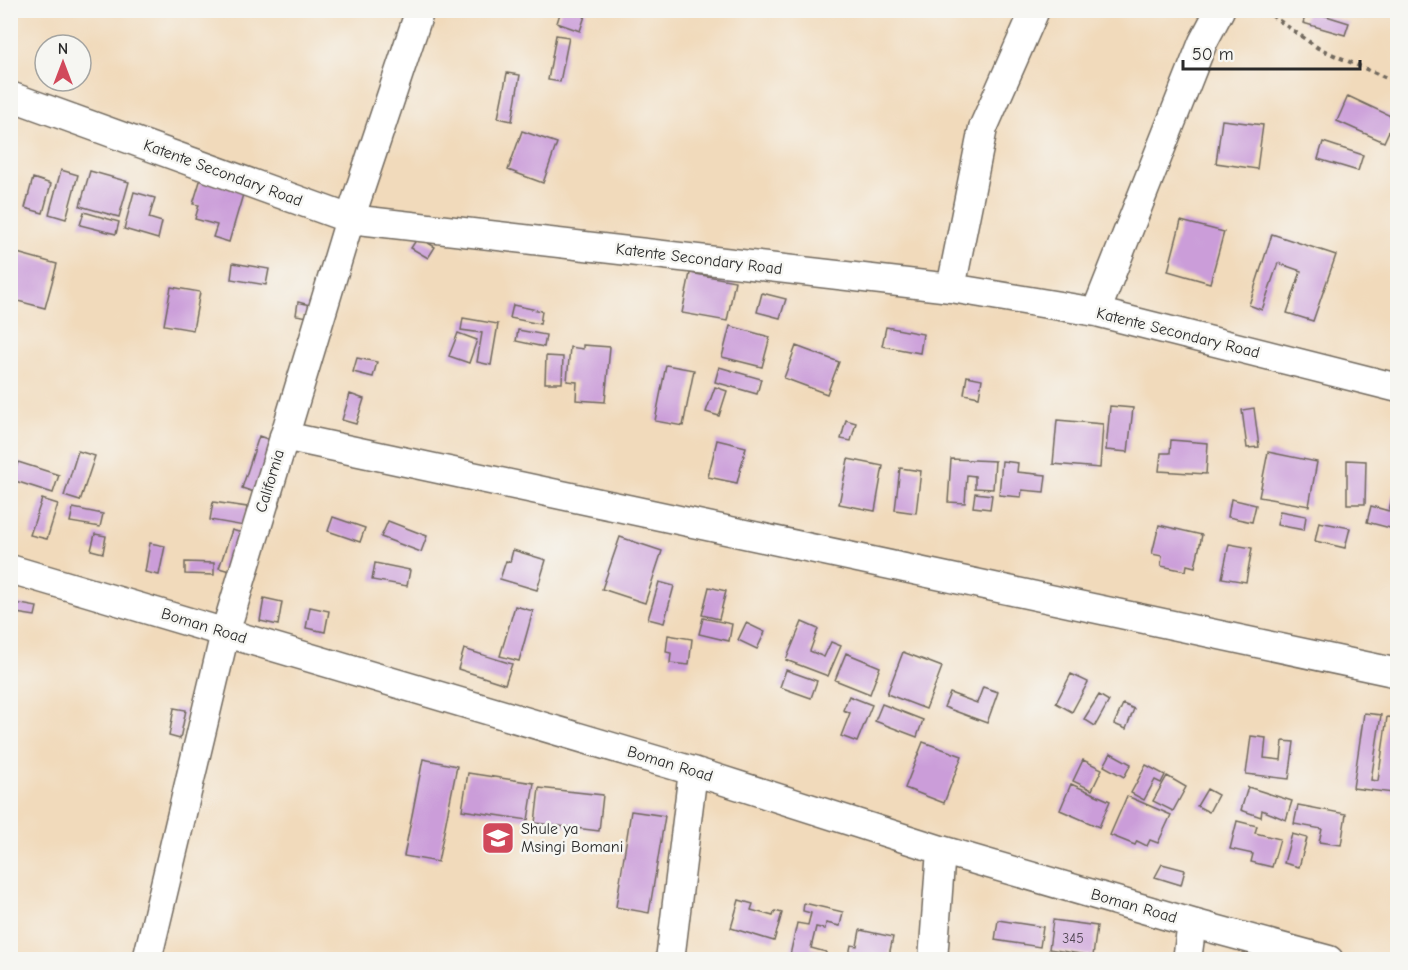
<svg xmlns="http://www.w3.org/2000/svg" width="1408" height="970" font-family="'Comic Neue',sans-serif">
	<rect width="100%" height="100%" fill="#f6f6f2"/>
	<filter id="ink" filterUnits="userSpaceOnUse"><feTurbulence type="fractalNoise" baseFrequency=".0167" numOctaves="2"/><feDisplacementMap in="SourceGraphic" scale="12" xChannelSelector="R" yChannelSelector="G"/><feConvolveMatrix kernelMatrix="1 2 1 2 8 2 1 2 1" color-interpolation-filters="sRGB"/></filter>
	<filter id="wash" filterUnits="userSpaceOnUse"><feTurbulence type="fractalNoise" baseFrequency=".008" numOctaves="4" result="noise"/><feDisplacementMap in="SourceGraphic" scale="24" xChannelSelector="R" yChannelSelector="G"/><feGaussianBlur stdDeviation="1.35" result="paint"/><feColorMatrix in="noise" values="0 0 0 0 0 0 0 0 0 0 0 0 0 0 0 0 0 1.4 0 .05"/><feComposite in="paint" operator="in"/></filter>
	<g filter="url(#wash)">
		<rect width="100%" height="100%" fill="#f1dabb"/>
		<g id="blocks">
			<path fill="#cb9dd9" d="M561 10H587L580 31 557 23Z
				M1307 10 1349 23 1345 35 1303 23Z
				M556 35 569 37 560 82 548 80Z
				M507 73 520 75 512 121 498 118Z
				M1348 96 1395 118 1384 142 1337 121Z
				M1222 120 1263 125 1257 169 1216 163Z
				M522 131 557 143 543 183 508 170Z
				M1323 142 1363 155 1358 171 1318 159Z
				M61 170 78 175 66 219 49 214Z
				M90 171 129 182 119 217 80 206Z
				M33 178 51 184 43 213 25 208Z
				M201 178 244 191 229 242 213 237 217 225 195 219 199 205 193 204Z
				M134 192 155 198 149 218 162 222 158 239 124 229Z
				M84 212 119 222 116 234 80 225Z
				M1181 221 1224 232 1210 283 1168 271Z
				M1272 234 1336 255 1313 321 1287 313 1301 271 1278 263 1262 310 1249 305Z
				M418 237 435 247 428 258 411 248Z
				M10 251 57 264 45 308 10 299Z
				M233 263 269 269 266 285 231 279Z
				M690 273 735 281 727 321 682 313Z
				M171 287 200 292 193 330 164 325Z
				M762 293 786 299 780 318 757 312Z
				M298 302 310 305 308 317 296 315Z
				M513 305 542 311 540 324 510 318Z
				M463 318 498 324 491 365 477 362 482 333 461 330Z
				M730 326 770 337 762 367 722 357Z
				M886 327 923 334 920 353 882 346Z
				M518 330 546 335 544 347 516 341Z
				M458 333 477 340 469 363 449 356Z
				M583 345 610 347 605 402 576 400 577 382 567 381 570 347 583 349Z
				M796 346 839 362 827 394 784 378Z
				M546 356 563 357 562 383H545Z
				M357 358 377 362 373 377 353 372Z
				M666 365 694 370 683 426 655 421Z
				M719 367 761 379 757 394 715 382Z
				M967 376 982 379 979 397 964 394Z
				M715 387 727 391 719 416 706 412Z
				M350 394 364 399 356 424 342 420Z
				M1110 406 1133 408 1128 452 1106 450Z
				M1254 408 1259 447 1247 448 1242 410Z
				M846 420 856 423 851 441 841 439Z
				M1057 420 1103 424 1100 468 1053 464Z
				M259 436 273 441 257 493 242 488Z
				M717 440 746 447 737 483 708 477Z
				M1171 440 1208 443 1206 474 1159 471 1161 453H1170Z
				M78 451 95 456 80 501 64 496Z
				M1268 452 1317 462 1309 506 1259 497Z
				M848 459 883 466 875 511 839 504Z
				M951 459 995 461 993 489 975 488V476L967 475 965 503 948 502Z
				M1347 460 1366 461 1365 504H1347Z
				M1002 461 1018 463 1017 472 1046 475 1044 492 1022 490 1021 497 999 495Z
				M18 462 59 475 53 493 12 480Z
				M900 468 921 471 916 513 895 510Z
				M975 493 992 495 990 509 973 507Z
				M1393 493 1398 494V530L1367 522 1371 506 1389 511Z
				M42 499 58 504 47 539 30 535Z
				M1231 499 1256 505 1252 522 1228 517Z
				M213 502 247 507 244 526 210 520Z
				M73 508 103 514 100 527 70 522Z
				M1280 511 1306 516 1304 530 1277 525Z
				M333 517 365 528 360 542 328 531Z
				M388 521 427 536 421 552 381 537Z
				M1319 522 1350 528 1345 548 1315 541Z
				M1159 525 1202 535 1195 567 1187 565 1186 571 1161 566 1162 556 1152 554Z
				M232 530 252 536 240 574 219 568Z
				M95 534 106 536 103 553 91 550Z
				M620 537 662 551 645 603 602 589Z
				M150 543 165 546 159 575 145 572Z
				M1229 544 1252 548 1246 582 1222 578Z
				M513 550 546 560 537 590 500 579 506 561 510 562Z
				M185 562 214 563V575L185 574Z
				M375 563 410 570 407 586 372 580Z
				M659 582 674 586 664 623 648 619Z
				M709 587 726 591 719 619 702 615Z
				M264 598 282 602 278 625 260 621Z
				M10 602 37 607 35 616 10 612Z
				M515 606 533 611 519 661 500 656Z
				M310 607 329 611 325 632 306 628Z
				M703 618 732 624 729 641 699 634Z
				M802 622 818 629 810 651 824 657 831 642 841 646 828 676 786 660Z
				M746 623 765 632 757 649 738 640Z
				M668 635 692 639 689 665 670 663 671 653 666 652Z
				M464 649 512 664 505 684 458 669Z
				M903 652 942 667 926 709 887 694Z
				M846 653 880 667 870 694 835 680Z
				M786 670 817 681 811 698 780 687Z
				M1071 674 1088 682 1072 712 1056 703Z
				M983 687 998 692 987 723 944 707 950 693 977 703Z
				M1099 695 1109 701 1095 726 1084 719Z
				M849 696 872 705 857 742 841 736 850 713 843 710Z
				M882 704 923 720 917 737 875 721Z
				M1123 704 1134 709 1126 729 1114 724Z
				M174 708 186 710 180 739 169 736Z
				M1364 713 1381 715 1371 780 1378 781 1387 717 1398 718V758L1393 793 1353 788Z
				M1251 736 1266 738 1264 758 1281 760 1283 741 1294 742 1289 779 1246 774Z
				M923 742 962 756 944 803 905 788Z
				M1111 753 1131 764 1124 777 1104 766Z
				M423 759 457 766 438 862 404 856Z
				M1083 760 1102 769 1092 790 1073 781Z
				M1146 765 1165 775 1161 783 1155 780 1144 800 1131 793Z
				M468 773 534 783 528 820 462 810Z
				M1167 776 1186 787 1173 811 1153 801Z
				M1071 784 1110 801 1099 827 1060 810Z
				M1248 787 1292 801 1286 820 1262 810 1261 817 1241 810Z
				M539 788 603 795 599 831 535 823Z
				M1207 789 1218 795 1209 812 1197 806Z
				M1127 796 1171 815 1158 843 1150 840 1147 846 1137 841 1135 845 1110 835Z
				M1298 805 1346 814 1341 845 1319 842 1322 829 1294 824Z
				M631 811 665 816 649 913 616 907Z
				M1237 821 1257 826 1255 833 1280 839 1272 867 1251 862 1253 854 1230 849Z
				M1292 834 1307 838 1299 867 1284 863Z
				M1162 864 1185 870 1181 885 1155 877Z
				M739 900 753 904 751 910 773 916 775 911 782 913 774 941 731 928Z
				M804 903 843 912 840 926 826 923 825 929 816 927 811 948 826 952 825 960H789L797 923 808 925 811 913 803 911Z
				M998 920 1043 927 1040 947 995 940Z
				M1053 920 1097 926 1093 956 1049 949Z
				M860 930 893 937 888 960H848L851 945 857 946Z"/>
		</g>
	</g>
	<g filter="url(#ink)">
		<use href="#blocks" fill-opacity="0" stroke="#70685d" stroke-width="1.5"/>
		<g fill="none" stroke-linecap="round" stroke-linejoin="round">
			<g stroke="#70685d" stroke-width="31">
				<path id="minor" d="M10 96 350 219 951 288 1096 312 1398 388
					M951 288 983 128 1035 10
					M1096 312 1203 42 1220 10
					M284 436 1398 673
					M10 569 693 771 941 850 1192 923 1329 960
					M147 960 225 633 350 219 420 10
					M670 960 693 771
					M933 960 941 850
					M1187 960 1192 923"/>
			</g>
			<path stroke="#70685d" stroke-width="4" stroke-dasharray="4.5 4.5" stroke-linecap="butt" d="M1264 10 1318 48 1398 83"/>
			<use href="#minor" stroke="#fff" stroke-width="28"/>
		</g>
	</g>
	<defs>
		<g id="school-square" transform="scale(1.725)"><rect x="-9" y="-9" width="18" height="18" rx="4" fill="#d1495b" stroke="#f6f6f2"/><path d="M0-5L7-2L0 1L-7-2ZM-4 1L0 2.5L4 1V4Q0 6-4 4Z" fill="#fff"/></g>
	</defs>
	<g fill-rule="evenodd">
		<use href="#school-square" x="498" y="838"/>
	</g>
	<g text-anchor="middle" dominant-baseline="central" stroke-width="5" stroke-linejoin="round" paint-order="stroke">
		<g font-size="14" fill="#534856">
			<text x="1073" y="938">345</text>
		</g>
		<g font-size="16" fill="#2b2b2b" stroke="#f6f6f2">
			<text transform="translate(223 173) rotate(20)">Katente Secondary Road</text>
			<text transform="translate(699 259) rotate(7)">Katente Secondary Road</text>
			<text transform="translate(1178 333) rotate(14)">Katente Secondary Road</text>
			<text transform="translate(270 481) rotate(-73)">California</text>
			<text transform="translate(204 626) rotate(17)">Boman Road</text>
			<text transform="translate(670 764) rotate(17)">Boman Road</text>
			<text transform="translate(1134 906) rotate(16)">Boman Road</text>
		</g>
		<g font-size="16" fill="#2b2b2b" stroke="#f6f6f2" text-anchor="start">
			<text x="521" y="829">Shule ya<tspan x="521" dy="18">Msingi Bomani</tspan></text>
		</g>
	</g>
	<rect width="1408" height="970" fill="none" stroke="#f6f6f2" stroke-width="36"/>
	<g transform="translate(63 63)"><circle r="28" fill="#f6f6f2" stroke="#a5a5a2" stroke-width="1.5"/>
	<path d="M0-4.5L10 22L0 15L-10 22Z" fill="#d1495b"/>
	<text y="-9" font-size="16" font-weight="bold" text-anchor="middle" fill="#2b2b2b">N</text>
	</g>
	<path d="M1183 60v9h177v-9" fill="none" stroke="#2b2b2b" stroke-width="3"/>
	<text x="1192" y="60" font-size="18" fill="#2b2b2b" stroke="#f6f6f2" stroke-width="4.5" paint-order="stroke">50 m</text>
</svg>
